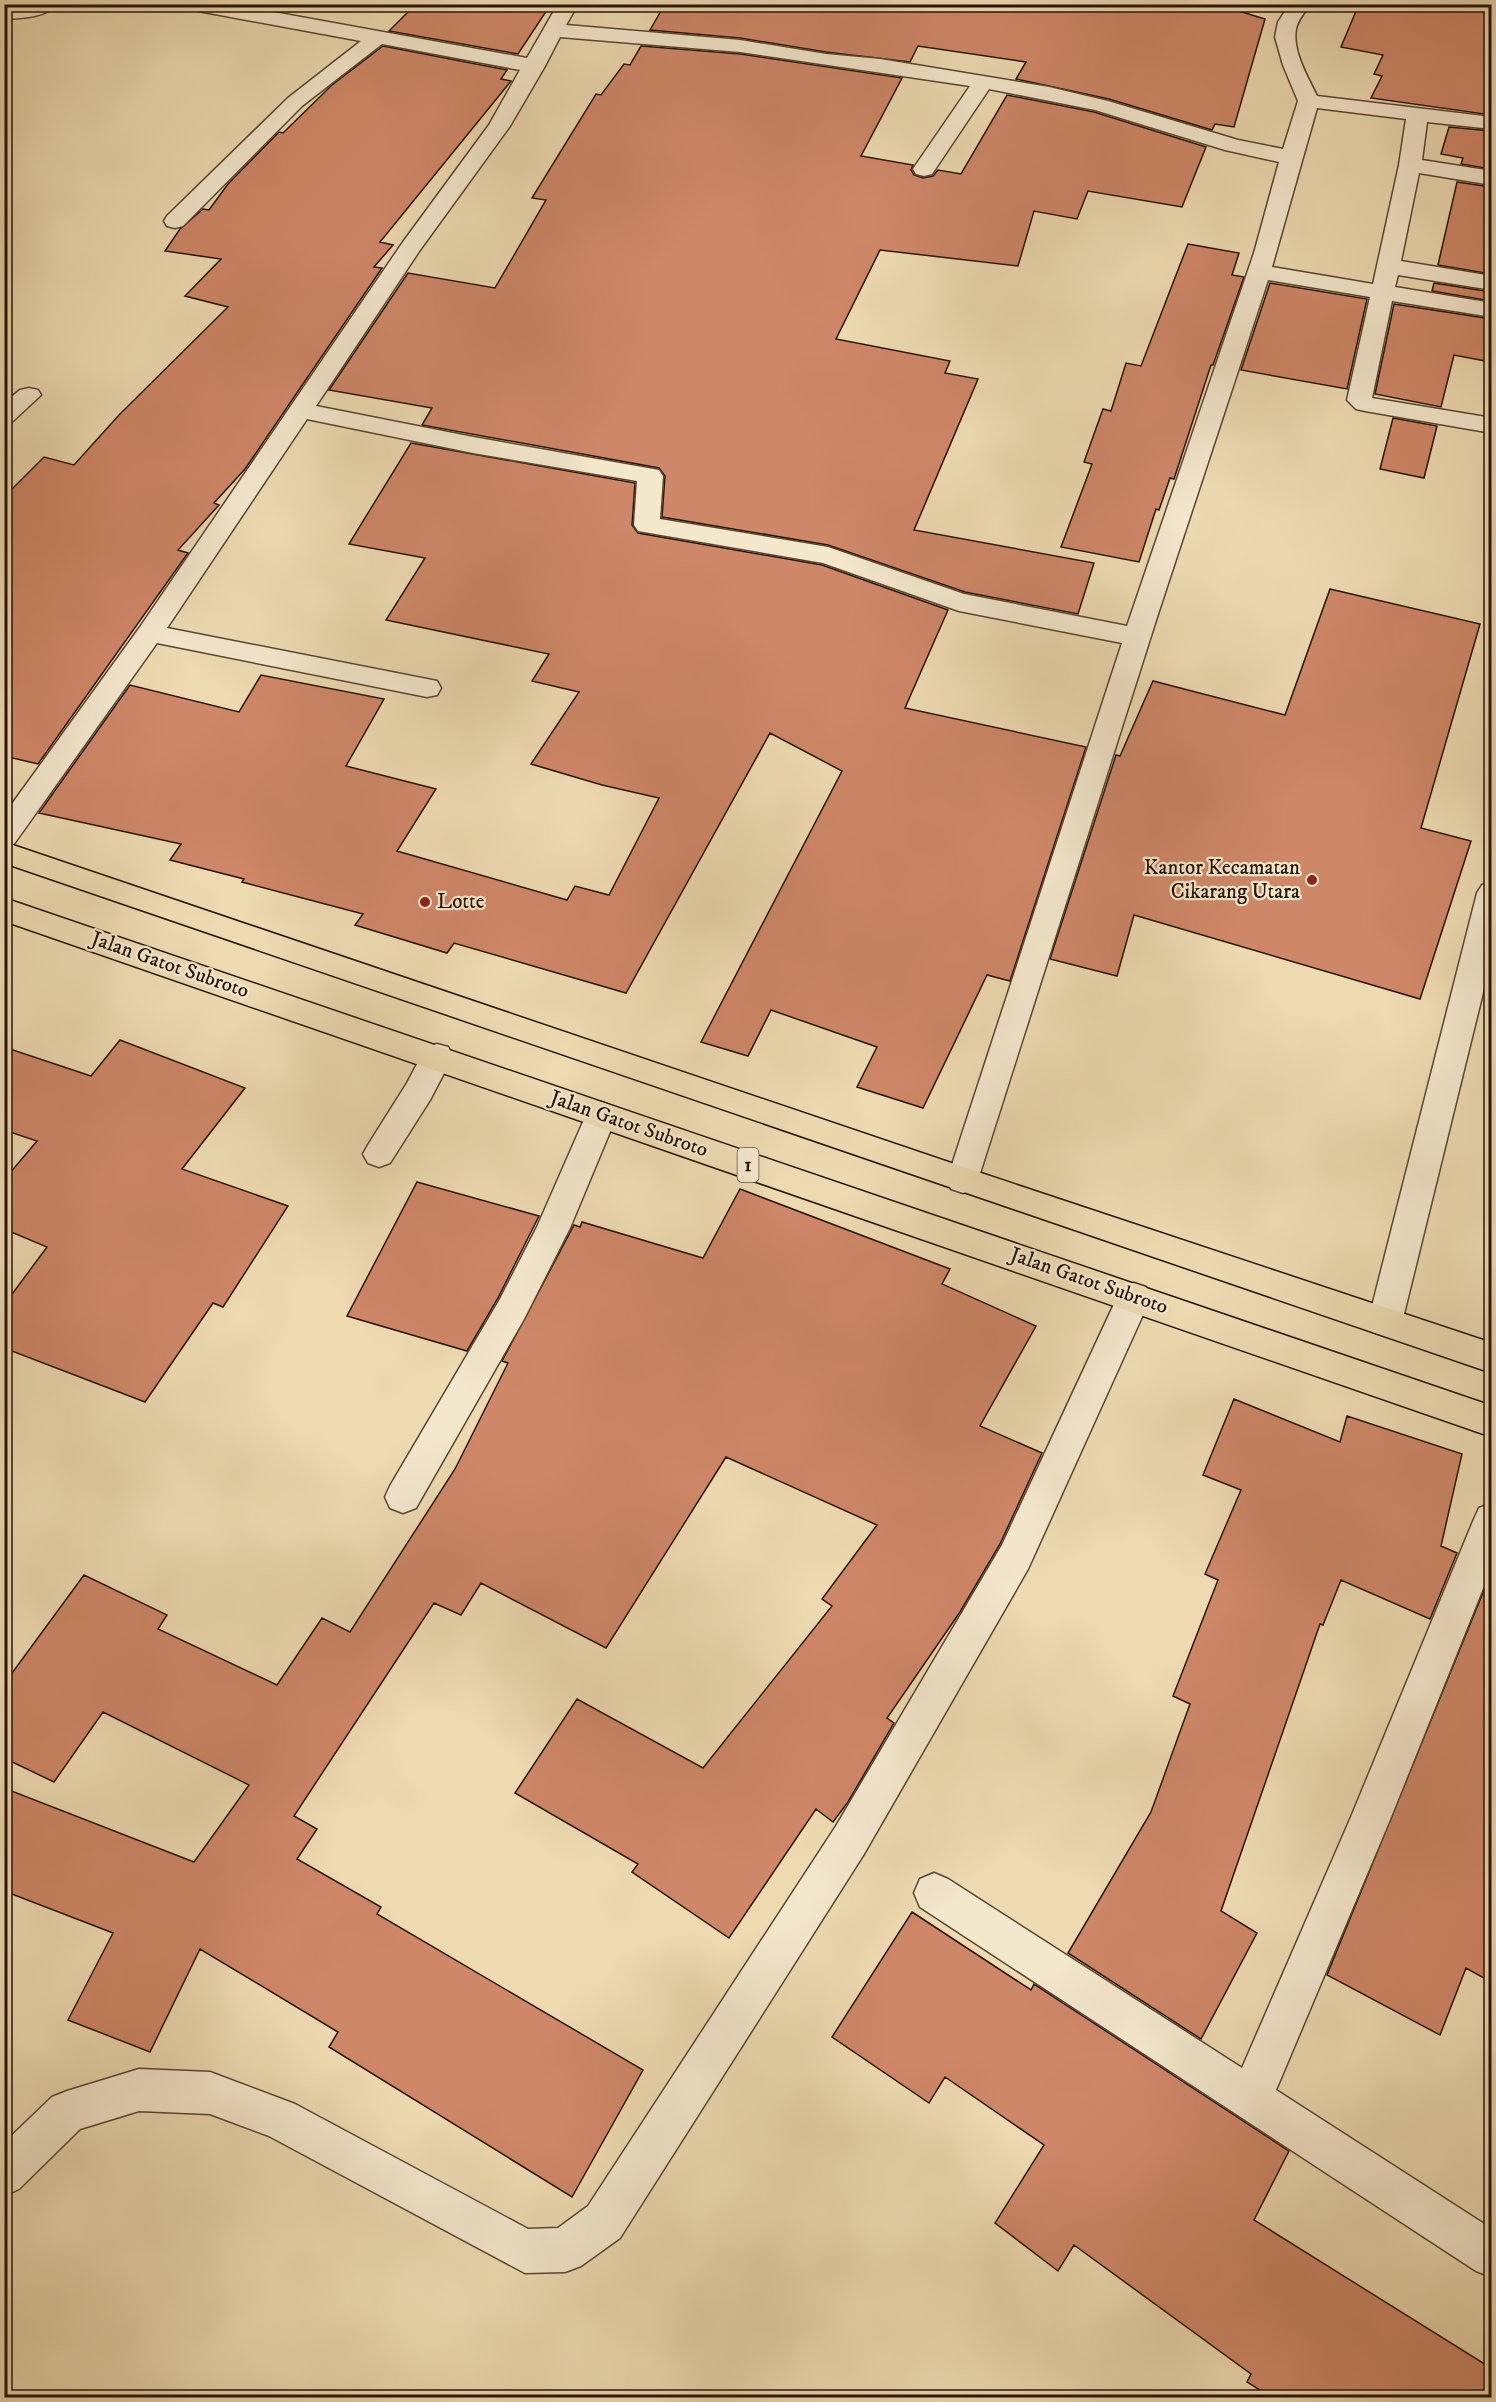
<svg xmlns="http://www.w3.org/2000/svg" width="1496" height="2402" font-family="'IM FELL DW Pica',serif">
	<rect width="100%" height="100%" fill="#eddab1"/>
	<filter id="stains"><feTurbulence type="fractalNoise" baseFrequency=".00333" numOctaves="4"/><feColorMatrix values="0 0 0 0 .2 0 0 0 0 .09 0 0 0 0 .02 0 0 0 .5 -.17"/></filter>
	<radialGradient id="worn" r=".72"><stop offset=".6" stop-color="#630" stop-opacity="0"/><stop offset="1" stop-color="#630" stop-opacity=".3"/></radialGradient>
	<path fill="#ce8767" stroke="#261406" stroke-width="1.5" d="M416 4H551L518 54 389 31Z
		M665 4H1216L1265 19 1234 127 1215 124 1212 130 1109 99 1016 79 1026 62 918 46 910 62 826 52 740 38 650 30Z
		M1359 4H1491V115L1371 98 1382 76 1374 74 1383 55 1341 47Z
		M383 46 507 70 501 79 511 81 380 242 393 245 374 267 382 268 245 469 214 503 219 505 178 550 188 553 38 764 4 756V497L44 457 74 465 119 415 228 307 185 296 221 259 165 251 180 229 203 209 209 210 228 184 279 132 283 133 332 85Z
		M641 46 740 54 902 78 861 156 913 165 911 170 914 175 923 178 933 176 938 170 961 174 1007 95 1094 112 1206 147 1182 207 1088 191 1077 219 1034 211 1018 266 880 250 836 339 950 361 945 373 978 379 914 530 1094 563 1078 614 965 592 828 545 662 517 665 476 659 468 422 425 432 408 329 390 408 273 495 288 546 200 532 198 596 94 601 95 624 64 630 65Z
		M1449 127 1491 131V169L1461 164 1463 158 1441 154Z
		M1457 182 1491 187V274L1438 265Z
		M1188 244 1239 253 1232 275 1244 277 1213 365H1211L1174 479 1170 478 1159 510 1156 509 1139 562 1061 547 1092 464 1084 462 1103 409 1111 411 1126 363 1141 366Z
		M1270 283 1367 299 1347 389 1241 370Z
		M1434 283 1491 292V301L1432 291Z
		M1394 304 1491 319V362L1454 355 1441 407 1375 394Z
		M1393 418 1437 426 1424 478 1380 469Z
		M411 443 635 483 632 525 638 533 822 565 948 610 905 708 1086 747 1010 981 987 975 923 1108 857 1087 877 1047 771 1010 748 1056 701 1042 842 771 770 733 626 993 454 943 447 953 355 925 363 914 242 882 244 879 170 860 181 844 39 813 130 685 239 712 261 675 384 699 346 766 436 789 397 851 567 900 575 886 609 895 659 798 602 785 531 764 579 692 532 681 549 654 386 620 425 558 349 544Z
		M1330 589 1480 624 1421 828 1471 841 1420 999 1134 915 1117 976 1050 959 1116 755 1120 756 1153 681 1285 715Z
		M120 1040 245 1088 182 1169 288 1206 223 1307 213 1303 145 1402 4 1348V1305L47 1247 4 1229V1180L37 1141 4 1130V1047L91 1076Z
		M417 1182 539 1216 498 1298 467 1351 347 1316Z
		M740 1189 950 1269 942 1284 1036 1326 980 1426 1042 1453 1000 1544 960 1612 887 1718 894 1723 848 1802 833 1822 816 1809 729 1938 632 1872 638 1864 515 1793 577 1699 703 1768 832 1606 822 1599 877 1525 726 1457 606 1648 481 1583 461 1615 434 1603 294 1816 317 1829 297 1859 381 1907 377 1914 643 2070 572 2197 329 2047 338 2032 200 1949 150 2052 68 2020 113 1933 4 1891V1788L194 1862 249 1785 103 1712 54 1782 4 1758V1684L84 1575 167 1615 158 1629 277 1685 322 1618 350 1632 455 1469 508 1363 502 1361 574 1225 580 1227 582 1222 703 1258Z
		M1234 1399 1340 1442 1347 1416 1462 1454 1441 1546 1457 1553 1430 1619 1341 1580 1323 1625 1320 1624 1221 1911 1257 1933 1201 2039 1068 1953 1151 1812 1190 1704 1173 1696 1218 1580 1205 1574 1241 1490 1203 1475Z
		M1491 1573V1982L1466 1968 1440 2035 1327 1975Z
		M912 1912 1031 1990 1034 1984 1289 2151 1254 2220 1491 2368V2397H1271L1247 2382 1251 2374 1074 2245 1058 2271 995 2223 1044 2145 945 2077 929 2103 832 2037Z"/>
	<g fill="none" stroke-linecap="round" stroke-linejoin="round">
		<g stroke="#584631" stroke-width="3">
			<path id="minor" d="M28 4H57C46 18 20 18 4 19V7Z
				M183 4H229L527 58 558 4H578L566 25 740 40 826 54 880 59 1049 87 1108 101 1238 140 1283 149 1298 101 1283 65 1275 37 1278 22 1290 4H1311C1305 12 1298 19 1296 29 1292 51 1308 77 1317 96L1492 117V129L1427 122 1422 160 1492 171V185L1419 173 1401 261 1492 276V290L1398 275 1395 287 1492 303V317L1392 301 1372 398 1492 418V433L1365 411 1356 409 1347 400 1370 297 1268 280 1158 614 975 1189 963 1193 951 1189 947 1180 1122 643 959 611 823 563 638 531 634 525 637 481 473 453 307 419 167 628 427 679 437 681 441 688 437 695 427 697 157 643 14 844 4 847V815L140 627 403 242 489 125 520 70 382 44 302 106 183 226 175 228 167 226 164 221 167 216 288 98 361 41 193 10 186 8ZM560 37 740 52 970 86 913 169 916 174 924 176 932 174 989 89 1095 110 1225 150 1279 162 1254 253 1127 626 964 594 828 547 660 519 663 476 659 470 473 437 316 406 420 250 510 126 545 66ZM1317 108 1406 119 1399 165 1373 284 1272 267Z
				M29 388 38 390 41 395 13 421 4 423V403L20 390Z
				M1492 882V956L1402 1322 1397 1332 1385 1336 1373 1332 1368 1322 1477 893 1482 885Z
				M437 1044 448 1047 453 1056 430 1100 390 1163 379 1167 368 1163 363 1154 368 1145 407 1083 426 1047Z
				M601 1102 612 1106 617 1115 570 1228 524 1319 416 1508 403 1513 390 1508 385 1497 390 1486 500 1299 537 1227 590 1106Z
				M1134 1283 1146 1287 1151 1297 1028 1569 864 1854 620 2238 581 2266 565 2272 525 2273 269 2136 210 2114 139 2111 80 2129 19 2189 4 2196V2143L52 2097 67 2091 139 2069 210 2072 295 2104 528 2229 558 2228 588 2206 836 1826 1002 1545 1122 1287Z
				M1492 1503V1566L1389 1822 1276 2090 1492 2229V2277L1476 2271 920 1907 914 1893 920 1879 934 1873 948 1879 1242 2068 1351 1817 1474 1519 1479 1508Z"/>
		</g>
		<g stroke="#261406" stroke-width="3">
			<path id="highway" d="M4 842 975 1171 1492 1343V1373L4 863Z
				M4 898 1492 1406V1437L4 921Z"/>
		</g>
		<use href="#minor" fill="#f3e7cc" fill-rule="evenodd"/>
		<use href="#highway" fill="#eddab1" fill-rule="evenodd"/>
	</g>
	<g fill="#8f2418" stroke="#f3e7cc" stroke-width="2">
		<circle cx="1312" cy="880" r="6"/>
		<circle cx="425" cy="902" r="6"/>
	</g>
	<g text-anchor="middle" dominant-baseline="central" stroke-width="4.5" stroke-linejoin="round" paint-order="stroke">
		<rect fill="#f3e7cc" stroke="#645341" stroke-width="1.5" x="737.5" y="1148" width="21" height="34" rx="4.5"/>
		<g font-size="20" font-weight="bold" fill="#261406">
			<text x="748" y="1165">1</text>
		</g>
		<g font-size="21" fill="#261406" stroke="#f3e7cc" text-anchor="end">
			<text x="1300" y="868">Kantor Kecamatan<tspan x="1300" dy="24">Cikarang Utara</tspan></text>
			<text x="437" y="902" text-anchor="start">Lotte</text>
		</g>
		<g font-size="21" fill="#261406" stroke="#f3e7cc">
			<text transform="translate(170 965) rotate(19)">Jalan Gatot Subroto</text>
			<text transform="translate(629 1124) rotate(19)">Jalan Gatot Subroto</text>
			<text transform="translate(1089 1281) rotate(19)">Jalan Gatot Subroto</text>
		</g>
	</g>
	<rect width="1496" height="2402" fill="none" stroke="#eddab1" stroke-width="24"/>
	<rect x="6" y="6" width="1484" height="2390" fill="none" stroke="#261406" stroke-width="3"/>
	<rect x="12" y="12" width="1472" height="2378" fill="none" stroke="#261406" stroke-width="1.5"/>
	<rect width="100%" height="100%" filter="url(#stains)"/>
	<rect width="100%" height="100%" fill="url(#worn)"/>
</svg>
